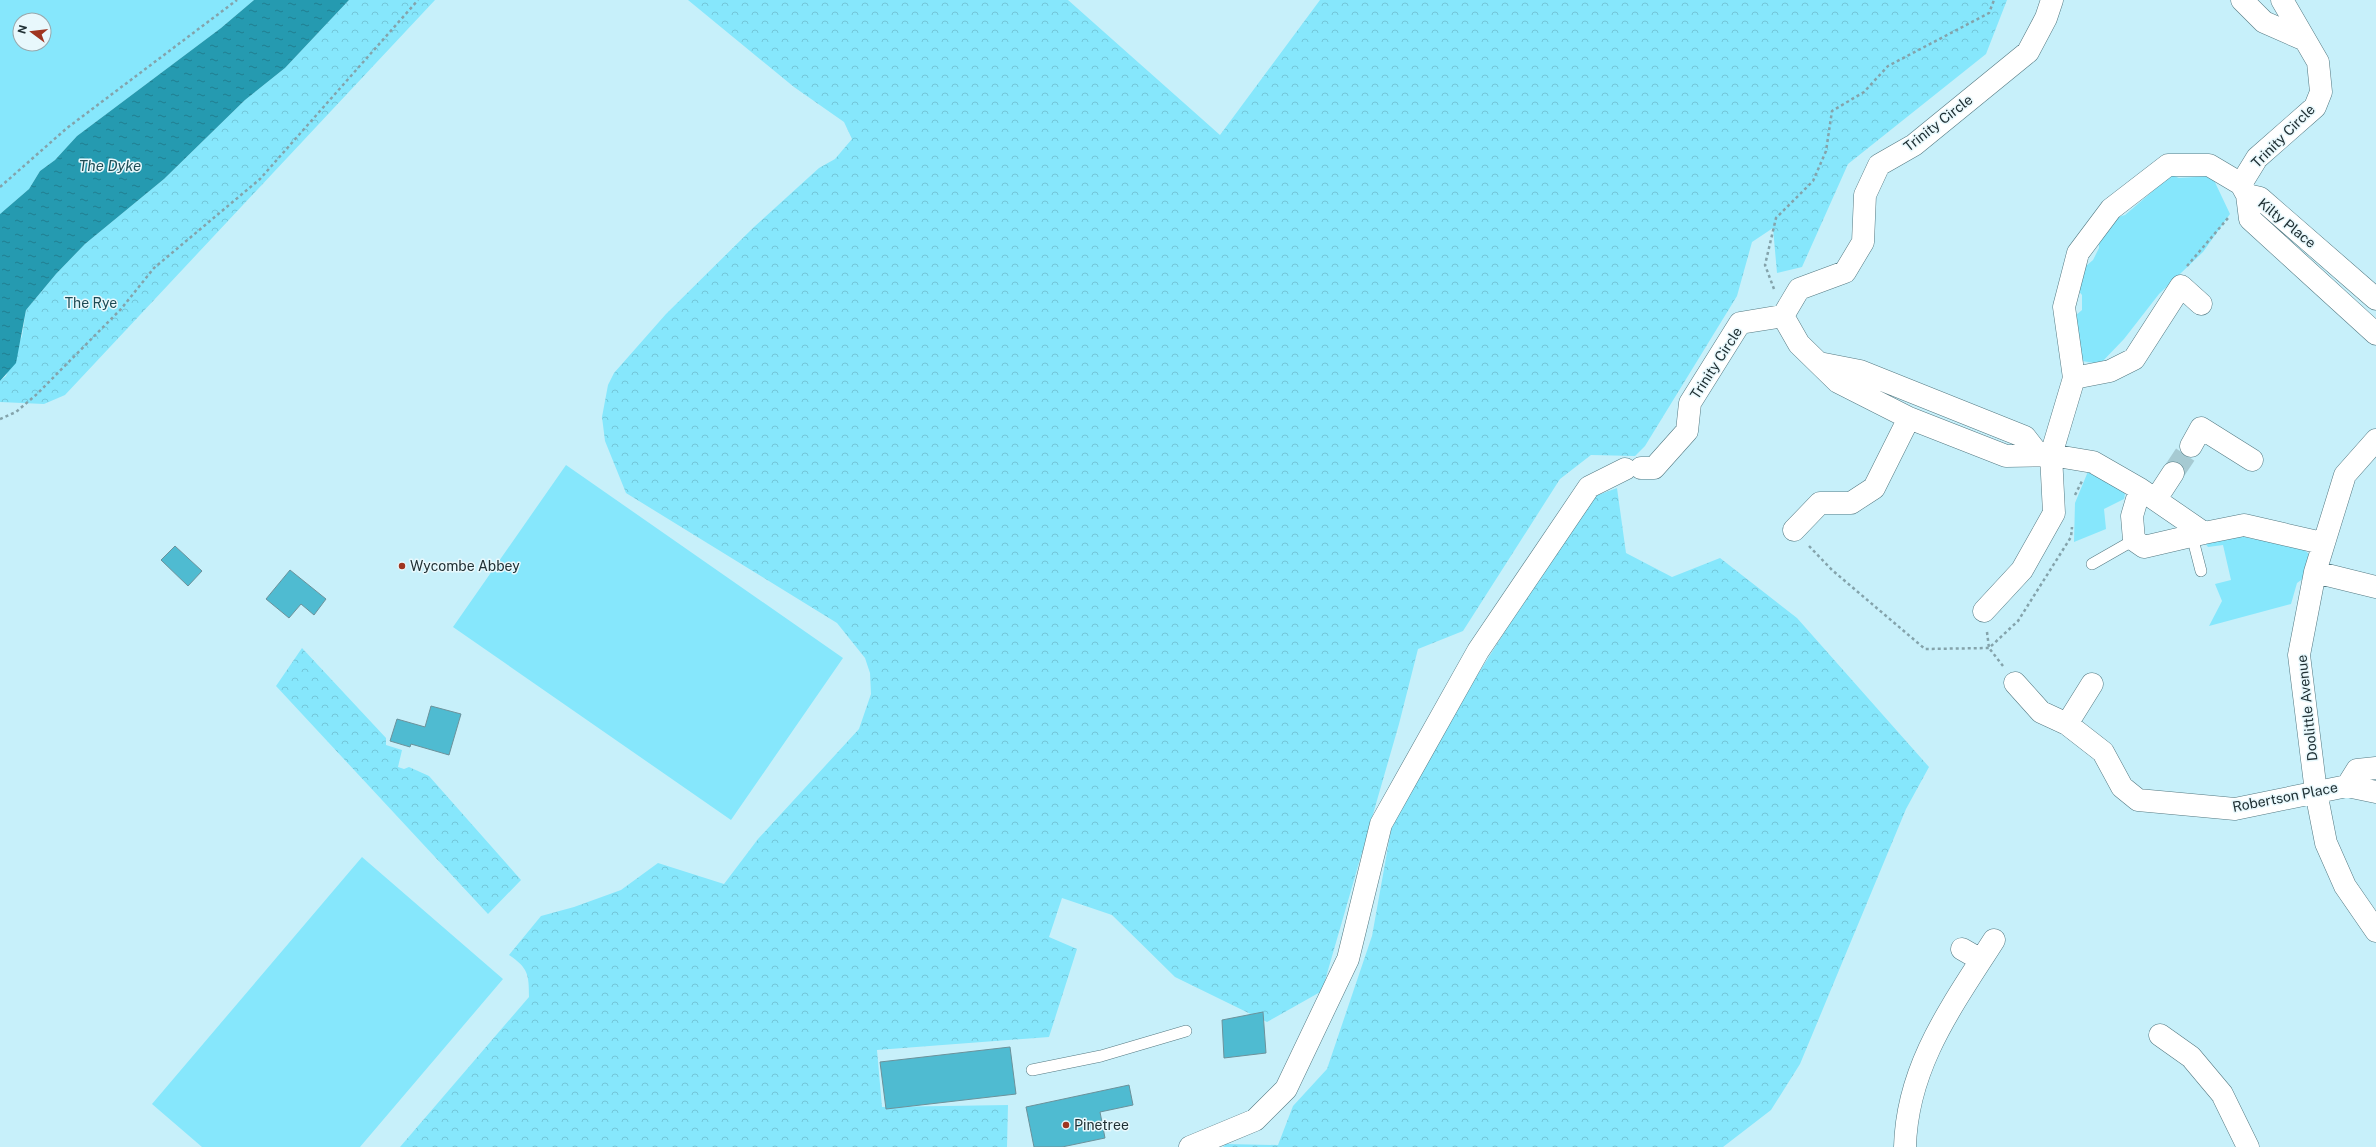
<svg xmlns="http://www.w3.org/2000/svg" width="2376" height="1147" font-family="'Public Sans',sans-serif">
	<defs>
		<pattern id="forest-crowns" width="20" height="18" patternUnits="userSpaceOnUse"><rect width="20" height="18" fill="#86e7fc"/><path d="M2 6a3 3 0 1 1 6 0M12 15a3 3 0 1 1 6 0" fill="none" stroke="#73c6d9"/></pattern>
		<pattern id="water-ripples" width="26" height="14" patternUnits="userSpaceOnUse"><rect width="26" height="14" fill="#259ab0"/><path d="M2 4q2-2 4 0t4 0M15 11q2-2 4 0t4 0" fill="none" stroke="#207e90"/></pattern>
	</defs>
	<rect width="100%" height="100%" fill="#c7f0fa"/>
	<path fill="#86e7fc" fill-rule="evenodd" d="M0 0H254L221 28 77 136 55 160 40 171 29 189 0 214ZM20 20H44V44H20Z
		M2166 173 2179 178 2212 176 2230 214 2203 252 2159 294 2124 339 2100 364 2082 361 2075 316 2082 310V295L2077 289 2079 272 2093 260 2099 248V232L2108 220 2125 215 2153 191 2157 182Z
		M566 465 843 658 731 820 453 627Z
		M2089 469 2120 486 2125 494 2124 499 2104 509 2106 529 2074 542 2075 503Z
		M2237 535 2253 539 2299 545 2311 556 2304 578 2297 583 2291 604 2209 626 2222 601 2215 584 2231 580 2223 545 2208 547 2205 543Z
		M362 857 503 979 360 1147H202L152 1104Z"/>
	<path fill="url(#forest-crowns)" d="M349 0H435L65 395 44 404 0 402V381L6 376 22 336 26 310 56 274 85 244 164 179 245 100 285 68Z
		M688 0H1068L1220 135 1320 0H2007L1986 54 1848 164 1802 267 1777 273 1773 228 1752 242 1737 296 1645 446 1635 456 1591 455 1560 479 1463 631 1418 649 1399 724 1322 991 1267 1022 1175 977 1112 915 1062 898 1049 937 1077 949 1049 1037 877 1050 882 1107 1008 1105 1007 1147H400L529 997C529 974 528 968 509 955L541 916 574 907 621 890 658 863 724 884 758 839 859 729 871 694 870 673 865 658 837 623 626 493 605 441 602 417 608 385 614 373 666 314 754 227 819 168 835 159 852 139 844 122 794 87Z
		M1617 488 1626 553 1672 577 1720 558 1797 618 1929 767 1906 809 1800 1064 1771 1110 1723 1147H1223L1226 1144 1278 1145 1293 1106 1327 1069 1372 936 1393 819 1457 707 1590 498Z
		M302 648 386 738V745L402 750 398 767 404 769 409 767 429 776 521 880 488 914 276 686Z"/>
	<path fill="url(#water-ripples)" d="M254 0H349L285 68 245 100 164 179 85 244 56 274 26 310 16 363 0 381V214L29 189 40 171 55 160 77 136 221 28Z"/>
	<path fill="#4fbbd1" stroke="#6c929b" d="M175 546 202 571 188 586 161 560Z
		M290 570 326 599 314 615 301 604 289 618 266 599Z
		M431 706 461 714 449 755 411 744 410 747 390 741 397 719 425 727Z
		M1263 1012 1266 1053 1224 1058 1222 1020Z
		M1010 1047 1016 1094 886 1109 880 1062Z
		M1129 1085 1133 1105 1100 1112 1105 1138 1062 1147H1034L1026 1107Z"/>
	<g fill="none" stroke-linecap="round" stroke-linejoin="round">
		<path stroke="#a6cad2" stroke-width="22" stroke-dasharray="22 11" stroke-linecap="butt" d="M2173 473 2191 446"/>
		<g stroke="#547982" stroke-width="12">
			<path id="lane" d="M2192 536 2201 571
				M2092 564 2134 540
				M1032 1070 1101 1056 1186 1031"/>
		</g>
		<g stroke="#547982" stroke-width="23">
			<path id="street" d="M2242 0 2264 22 2305 40
				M2241 184 2257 158 2315 107 2321 92 2318 62 2282 0
				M2247 195 2250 219 2376 334
				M2201 304 2181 286 2134 359 2110 371 2074 378 2051 455 2093 462 2140 489 2204 533 2244 525 2322 543
				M1819 363 1860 371 2025 437 2039 455
				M2074 378 2064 307 2078 253 2111 209 2168 165H2209L2241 184 2247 195 2260 198 2376 299
				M2376 440 2345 475 2315 572 2299 655 2316 792 2326 843 2345 886 2376 931
				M2191 446 2201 428 2252 460
				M1641 468H1654L1687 431 1690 403 1740 323 1783 316
				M2140 489 2132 516 2134 540 2144 547 2204 533
				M2156 499 2173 473
				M1794 530 1820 503H1851L1874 488 1909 418
				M2315 572 2376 587
				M1984 611 2022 570 2054 513 2051 455 2006 456 1909 418 1838 382 1799 344 1783 316 1799 289 1845 272 1863 242 1865 195 1879 165 1914 145 2028 52 2046 18 2052 0
				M2015 683 2041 712 2067 724 2103 752 2122 787 2138 800 2235 809 2347 786 2357 770 2376 768
				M2067 724 2092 684
				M2347 786 2376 792
				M1962 949 1981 960
				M2160 1035 2191 1057 2222 1094 2248 1147
				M1190 1147 1255 1120 1286 1089 1348 959 1381 824 1478 651 1589 487 1625 469
				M1905 1147C1907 1066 1952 1006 1994 940"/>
		</g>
		<path stroke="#84a3ab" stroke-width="2.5" stroke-dasharray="3 3" stroke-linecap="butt" d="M0 187 67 128 237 0
			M2187 266 2228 218
			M1774 289 1765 265 1776 218 1813 181 1826 151 1832 111 1864 92 1888 66 1989 13 1994 0
			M0 419 16 412 37 394 121 309 154 268 260 179 418 0
			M2075 495 2082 481
			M1809 546 1832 570 1925 649 1989 648 2018 621 2071 537 2072 527
			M1987 632 1989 648 2003 666"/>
		<use href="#lane" stroke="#fff" stroke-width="11"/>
		<use href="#street" stroke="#fff" stroke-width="22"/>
	</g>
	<g fill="#9f3520" stroke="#e8f8fc" stroke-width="1.5">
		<circle cx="402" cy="566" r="4"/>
		<circle cx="1066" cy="1125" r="4"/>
	</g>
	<g text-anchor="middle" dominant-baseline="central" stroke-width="3" stroke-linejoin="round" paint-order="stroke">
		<g font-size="14" fill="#203034" stroke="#e8f8fc">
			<text transform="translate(1938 123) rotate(-38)">Trinity Circle</text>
			<text transform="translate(2283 136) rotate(-45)">Trinity Circle</text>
			<text transform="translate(2287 223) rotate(39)">Kilty Place</text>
			<text transform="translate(1716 363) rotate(-57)">Trinity Circle</text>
			<text transform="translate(2307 708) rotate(-96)">Doolittle Avenue</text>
			<text transform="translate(2285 797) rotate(-11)">Robertson Place</text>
		</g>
		<g font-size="14" fill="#1b4a54" stroke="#e8f8fc">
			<text x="91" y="303">The Rye</text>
		</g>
		<g font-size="14" fill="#203034" stroke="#e8f8fc" text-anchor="start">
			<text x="410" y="566">Wycombe Abbey</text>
			<text x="1074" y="1125">Pinetree</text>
		</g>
		<g font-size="15" font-style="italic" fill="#1e4d56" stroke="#e8f8fc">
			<text x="110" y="165">The Dyke</text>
		</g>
	</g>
	<g transform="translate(32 32) rotate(285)"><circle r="19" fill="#e8f8fc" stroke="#98a8ac"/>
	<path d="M0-3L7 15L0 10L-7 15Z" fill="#9f3520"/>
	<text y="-6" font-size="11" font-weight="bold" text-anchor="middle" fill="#203034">N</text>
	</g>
</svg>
